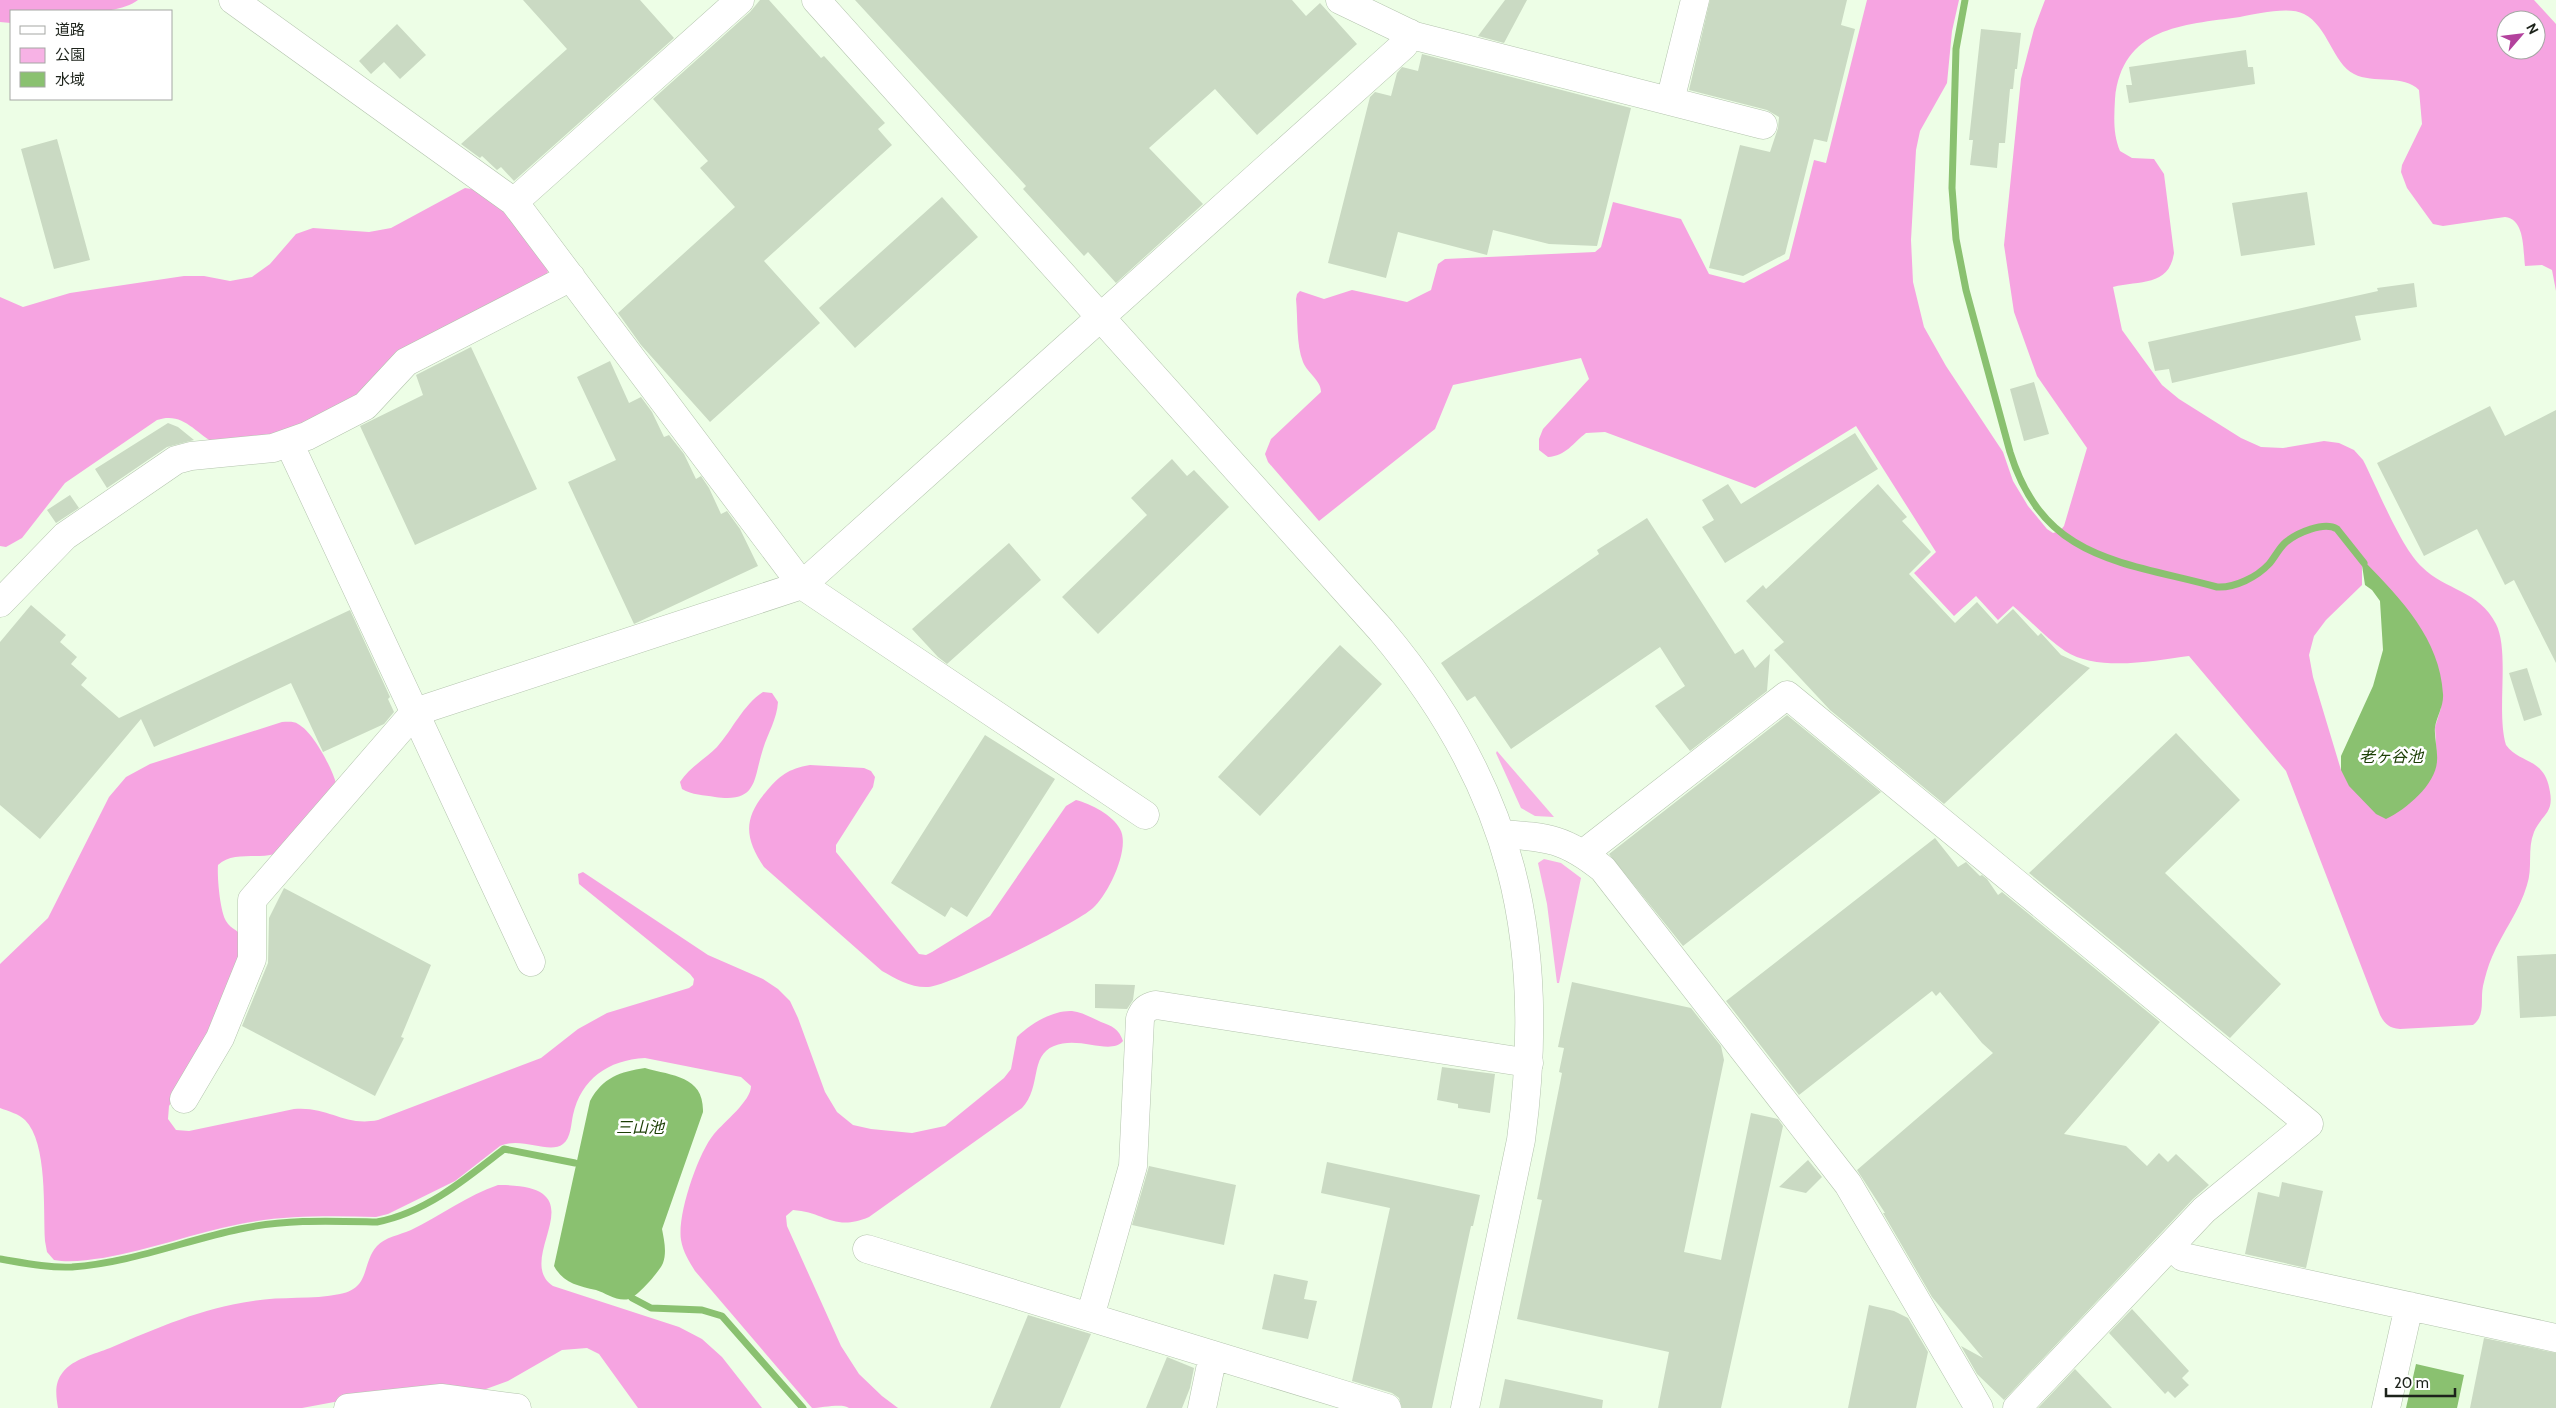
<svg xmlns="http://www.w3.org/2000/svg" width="2556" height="1408" font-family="Cabin,'Noto Sans JP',sans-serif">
	<rect width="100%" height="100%" fill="#edfee6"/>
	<path fill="#f7b2e5" d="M1497 751 1554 817 1535 816 1521 808 1496 753Z
		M1544 859 1561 863 1581 878 1559 983H1557L1547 904 1538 863Z"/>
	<path fill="#f6a4e1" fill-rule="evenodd" d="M0 0H138C114 19 43 11 11 11V23L0 22Z
		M1867 0H1959L1952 31 1947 83 1920 131 1916 150 1911 240 1913 282 1924 327 1946 366 2003 452 2013 481 2028 506 2047 529 2053 533 2060 531 2064 526 2087 448 2037 376 2014 312 2004 245 2021 79 2034 29 2045 0H2534L2556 24V291L2552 270 2542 265 2525 266C2523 250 2525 219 2505 217L2443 226 2433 224 2407 188 2401 172 2402 165 2422 124 2419 90C2404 74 2373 84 2354 74 2333 64 2328 26 2304 14 2289 6 2256 14 2240 17 2182 25 2122 27 2115 99 2114 118 2113 134 2120 151L2132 158 2154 159 2164 174 2174 253C2169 287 2140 280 2113 287L2122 330 2162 385 2179 399 2241 438 2261 447 2283 448 2324 441 2339 443 2354 450 2363 460C2377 487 2401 548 2422 567 2446 591 2479 590 2496 624 2510 652 2496 712 2506 745 2521 765 2545 757 2550 792 2554 814 2541 815 2534 832 2527 849 2533 868 2527 885 2520 910 2502 933 2492 957 2488 966 2485 977 2483 986 2480 1000 2486 1015 2473 1025L2400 1029C2389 1028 2385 1024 2380 1015L2286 771 2189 656C2152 661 2098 672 2065 651 2047 639 2030 620 2013 606L1998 620 1976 596 1954 616 1914 573 1936 552 1856 426 1755 488 1605 432 1586 433C1573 443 1566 456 1548 457L1539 450V439L1543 429 1589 379 1581 358 1453 385 1435 429 1319 521 1268 462 1265 454 1271 439 1321 392C1321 380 1308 374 1303 362 1296 344 1298 319 1296 299L1297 294 1300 291 1324 299 1352 290 1407 302 1431 290 1438 264 1445 259 1595 252 1601 247 1613 202 1681 219 1709 274 1744 283 1789 259 1814 160 1826 163ZM2506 20H2536V50H2506ZM2365 562 2441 708 2435 727 2437 762 2341 770 2313 677 2309 655 2314 636 2326 620 2362 585V565Z
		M465 188C504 191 529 240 548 269L547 279 360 401 304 430 216 444C195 433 183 411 157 420L65 483 22 538 6 547 0 546V297L23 307 70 293 184 276H204L230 281 252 277 270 264 296 234 313 228 369 232 391 228Z
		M763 692 772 693 778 702C777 719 768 733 763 749 753 780 758 803 715 797 704 795 692 795 682 789L680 782C689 768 705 759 717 747 733 729 743 705 763 692Z
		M282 722C287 722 294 721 298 724 313 732 331 766 336 783L275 854C257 859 232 851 218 865 217 877 220 911 226 921 231 930 241 930 244 941L212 1034 169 1106 168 1119 176 1130 189 1131 294 1109C329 1106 344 1127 378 1120L541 1058 578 1029 607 1013 689 988 693 985 694 979 690 974 579 884 578 874 583 872 708 955 763 979 778 989 790 1001 798 1018 825 1092 837 1112 853 1125 871 1129 912 1133 945 1126 1004 1078 1011 1069 1017 1037C1030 1024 1053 1010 1072 1011 1082 1012 1092 1018 1101 1022 1112 1026 1119 1029 1123 1041 1110 1056 1079 1035 1054 1046 1029 1056 1042 1087 1022 1108L869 1217C834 1232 825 1212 793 1210L786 1216 787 1226 841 1346 859 1374 882 1396 898 1408H849C842 1403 822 1408 812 1408L695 1271C689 1261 683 1252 681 1240 677 1215 698 1153 714 1134 724 1122 751 1101 751 1086L741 1077 645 1058C608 1060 581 1079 573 1115 571 1124 571 1138 563 1144 549 1155 522 1136 500 1146L455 1181 388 1214 376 1217C330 1216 285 1215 240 1224 194 1233 150 1250 103 1258 87 1260 70 1263 54 1260L47 1252 45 1241C43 1210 48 1143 25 1120 19 1114 8 1111 0 1108V964L48 918 109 797 126 777 150 764Z
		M810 765 864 768 871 771 875 777 873 787 836 845V852L919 954 926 955 932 952 990 916 1066 806 1076 800C1091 804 1113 815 1120 829 1131 848 1108 895 1093 908 1076 924 949 986 928 987 912 988 896 979 882 971L764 867C745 839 743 819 765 793 780 775 788 769 810 765Z
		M498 1185C605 1184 511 1258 553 1286L679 1327 702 1339 722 1357 762 1408H638L599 1354 587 1348 562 1350 508 1381 486 1389 466 1392 361 1397 302 1408H58C56 1395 54 1383 63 1372 73 1359 95 1354 110 1348 157 1328 202 1308 253 1301 281 1296 312 1300 340 1294 371 1288 361 1264 377 1246 385 1237 400 1235 411 1230 440 1216 468 1195 498 1185Z"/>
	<path fill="#8ac170" d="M2365 562C2401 599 2440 639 2443 694 2444 705 2437 716 2435 727 2434 738 2438 750 2437 761 2436 784 2407 809 2386 819L2376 814 2349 786 2341 770V756L2373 686 2383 650 2380 601 2372 590 2365 585 2362 565Z
		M645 1068C673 1076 704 1076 703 1112L662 1229C664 1240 667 1252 663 1263 660 1271 637 1297 629 1299 617 1302 606 1293 596 1290 578 1286 563 1283 554 1266L590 1101C603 1077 620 1072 645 1068Z
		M2416 1364 2464 1375 2457 1408H2406Z"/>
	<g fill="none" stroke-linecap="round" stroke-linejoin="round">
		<path stroke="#8ac170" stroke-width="7" d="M1965 0 1956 49 1952 188 1956 239 1966 290 2010 452C2044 561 2121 561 2217 587 2235 588 2257 577 2269 564 2275 557 2279 548 2286 542 2297 533 2324 521 2337 529L2364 563
			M0 1259C24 1263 48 1268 72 1267 130 1263 183 1241 240 1229 285 1219 331 1221 377 1222 425 1213 466 1179 504 1149L575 1163
			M632 1298 651 1308 702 1310 722 1316 803 1408"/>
	</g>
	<path fill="#cadac3" d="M523 0H640L674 38 514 181 501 167 497 170 482 156 480 158 461 144 567 49Z
		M760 0H769L821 58 824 56 885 123 878 129 892 145 764 261 820 323 710 422 641 345 618 313 735 207 700 168 708 161 653 99 750 12Z
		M855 0H1292L1306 16 1320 3 1357 44 1257 135 1215 89 1149 148 1203 204 1116 283 1088 252 1084 256 1023 189 1026 186Z
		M1505 0H1527L1504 43 1478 36Z
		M1710 0H1847L1841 25 1855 29 1827 142 1814 139 1785 254 1743 276 1709 268 1740 145 1770 152 1778 128 1779 117 1767 110 1689 90Z
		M397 24 426 55 400 79 384 62 371 74 359 61Z
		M1981 29 2021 33 2017 69H2015L2013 89H2010L2005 143H1999L1997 168 1970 165 1973 140H1969Z
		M2246 50 2248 67H2253L2255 84 2129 103 2126 85H2132L2129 67Z
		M1422 54 1631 108 1597 246 1549 244 1493 230 1487 255 1398 232 1386 278 1328 263 1370 97 1375 92 1391 96 1397 73 1402 67 1418 71Z
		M57 139 90 260 54 269 21 149Z
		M2307 192 2315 245 2241 256 2232 203Z
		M942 197 978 237 855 348 819 308Z
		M2414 283 2417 307 2355 316 2361 340 2172 383 2169 369 2155 371 2148 342 2378 291 2377 288Z
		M471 347 537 489 415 545 360 426 423 395 416 375Z
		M610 361 629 403 641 397 652 412 664 437 669 435 684 454 696 479 701 476 709 488 721 514 727 511 740 529 758 566 634 624 568 482 616 460 577 377Z
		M2034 382 2049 434 2024 441 2010 389Z
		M2490 406 2505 436 2556 410V663L2514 580 2505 585 2477 529 2424 556 2377 463Z
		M168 423 178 427 194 440 167 447 107 488 95 469Z
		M1855 433 1878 469 1725 563 1702 527 1714 520 1702 500 1728 484 1741 504Z
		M1172 459 1187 476 1194 470 1229 507 1098 634 1062 597 1147 515 1131 498Z
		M1878 484 1907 517 1902 521 1931 552 1909 574 1955 623 1977 602 1997 624 2013 609 2038 636 2041 633 2061 655 2090 668 1944 804 1830 710 1774 650 1784 642 1746 601 1763 585 1766 589Z
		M70 495 79 508 56 523 47 510Z
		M1647 518 1735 654 1743 649 1755 668 1770 654 1767 691 1690 751 1655 706 1685 686 1660 647 1511 749 1475 696 1467 701 1441 663 1599 554 1597 550Z
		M1009 543 1041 580 947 664 938 657 912 629Z
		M31 605 66 635 60 642 77 657 71 664 87 678 81 685 119 718 350 610 390 697 388 699 394 712 384 724 323 752 291 683 154 747 141 719 40 839 0 805V642Z
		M1340 645 1382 684 1260 816 1218 777Z
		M2527 668 2542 715 2524 721 2509 673Z
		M1787 715 1881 792 1683 946 1609 854Z
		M2176 733 2240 800 2165 873 2281 984 2230 1038 2029 873Z
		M985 735 1055 779 967 917 951 907 945 917 891 883Z
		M1935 838 1958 867 1966 862 1980 876 1982 875 1987 879 1998 895 2002 892 2160 1022 2064 1134 2126 1146 2147 1166 2159 1153 2168 1162 2176 1154 2209 1185 2193 1199 2004 1400 1977 1374 1961 1346 1983 1358 1932 1297 1883 1213H1885L1857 1170 1993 1053 1982 1043 1940 992 1936 996 1932 991 1799 1095 1726 1001Z
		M284 888 431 965 401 1037 404 1038 375 1096 242 1026 268 963 269 918Z
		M2556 954V1016L2520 1018 2517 956Z
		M1572 982 1691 1008 1721 1046 1724 1060 1684 1252 1721 1260 1751 1113 1778 1119 1783 1126 1721 1408H1658L1669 1352 1517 1319 1542 1200 1537 1199 1562 1073 1559 1072 1564 1048 1558 1047Z
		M1095 984 1135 985 1133 1000 1127 1009 1095 1008Z
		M1442 1067 1495 1074 1490 1113 1458 1108V1104L1437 1100Z
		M1808 1160 1822 1177 1806 1193 1779 1187Z
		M1327 1162 1480 1195 1473 1226H1471L1432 1408H1402L1399 1398 1392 1393 1352 1381 1390 1208 1321 1193Z
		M1149 1166 1236 1185 1224 1245 1132 1225Z
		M2282 1182 2323 1191 2306 1268 2245 1254 2258 1192 2279 1197Z
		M1274 1274 1308 1281 1304 1299 1317 1301 1308 1339 1262 1329Z
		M1869 1305 1894 1311 1908 1318 1928 1352 1916 1408H1848Z
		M2132 1309 2189 1371 2182 1378 2189 1385 2175 1398 2168 1391 2165 1394 2109 1333Z
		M1028 1315 1091 1334 1060 1408H990Z
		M2484 1338 2556 1353V1408H2470Z
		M1167 1357 1194 1368 1190 1388 1182 1408H1146Z
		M2075 1369 2112 1408H2038Z
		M1505 1379 1603 1400 1602 1408H1499Z"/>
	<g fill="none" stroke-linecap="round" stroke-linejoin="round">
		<g stroke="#b4c4ae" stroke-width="29">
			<path id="minor" d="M233 0 514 202 802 585 1145 815
				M1340 0 1415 36 1763 125
				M1670 101 1695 0
				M514 202 740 0
				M289 443 531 962
				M0 603 65 536 176 460 191 456 273 448 307 436 365 406 406 362 571 277
				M1501 834C1548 837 1566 839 1603 869L1848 1184 1979 1408
				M1584 853 1787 695 2309 1124 2204 1210 2017 1408
				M184 1099 220 1038 252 959V900L415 712 802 585 1404 45 1409 33
				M2171 1245 2183 1257 2556 1338
				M867 1249 1387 1408
				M1090 1317 1133 1166 1140 1019C1143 1010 1147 1007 1156 1005L1529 1063
				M348 1408 441 1398 517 1408
				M1202 1408 1213 1355
				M2386 1408 2409 1306"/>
		</g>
		<g stroke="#b4c4ae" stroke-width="29">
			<path id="tertiary" d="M816 0 1381 630C1513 787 1548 939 1521 1140L1465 1408"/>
		</g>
		<use href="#minor" stroke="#fff" stroke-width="28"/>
		<use href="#tertiary" stroke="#fff" stroke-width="28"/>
	</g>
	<g text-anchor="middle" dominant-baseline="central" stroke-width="5" stroke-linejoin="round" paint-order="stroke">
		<g font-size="16" font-style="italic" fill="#1b3e04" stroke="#fff">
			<text x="2391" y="756">老ヶ谷池</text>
			<text x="640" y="1127">三山池</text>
		</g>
	</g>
	<rect x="10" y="10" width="162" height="90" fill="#ffffff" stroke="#a5a7a4"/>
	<rect x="20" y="26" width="25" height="8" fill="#ffffff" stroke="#a5a7a4"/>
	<text x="55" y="35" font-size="15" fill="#1d231b">道路</text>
	<rect x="20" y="48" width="25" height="15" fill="#f7b2e5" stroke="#a5a7a4"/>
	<text x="55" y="60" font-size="15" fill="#1d231b">公園</text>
	<rect x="20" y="72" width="25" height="15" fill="#8ac170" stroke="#a5a7a4"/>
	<text x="55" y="85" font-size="15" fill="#1d231b">水域</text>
	<g transform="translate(2521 35) rotate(62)"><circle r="24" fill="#ffffff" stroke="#a5a7a4"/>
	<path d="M0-4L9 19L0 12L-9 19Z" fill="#b3429d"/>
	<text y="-8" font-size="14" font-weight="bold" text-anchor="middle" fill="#1d231b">N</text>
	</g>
	<path d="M2386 1388v8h69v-8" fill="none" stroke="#1d231b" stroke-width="2.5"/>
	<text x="2394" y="1388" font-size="15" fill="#1d231b" stroke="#ffffff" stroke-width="4" paint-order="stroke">20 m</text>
</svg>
